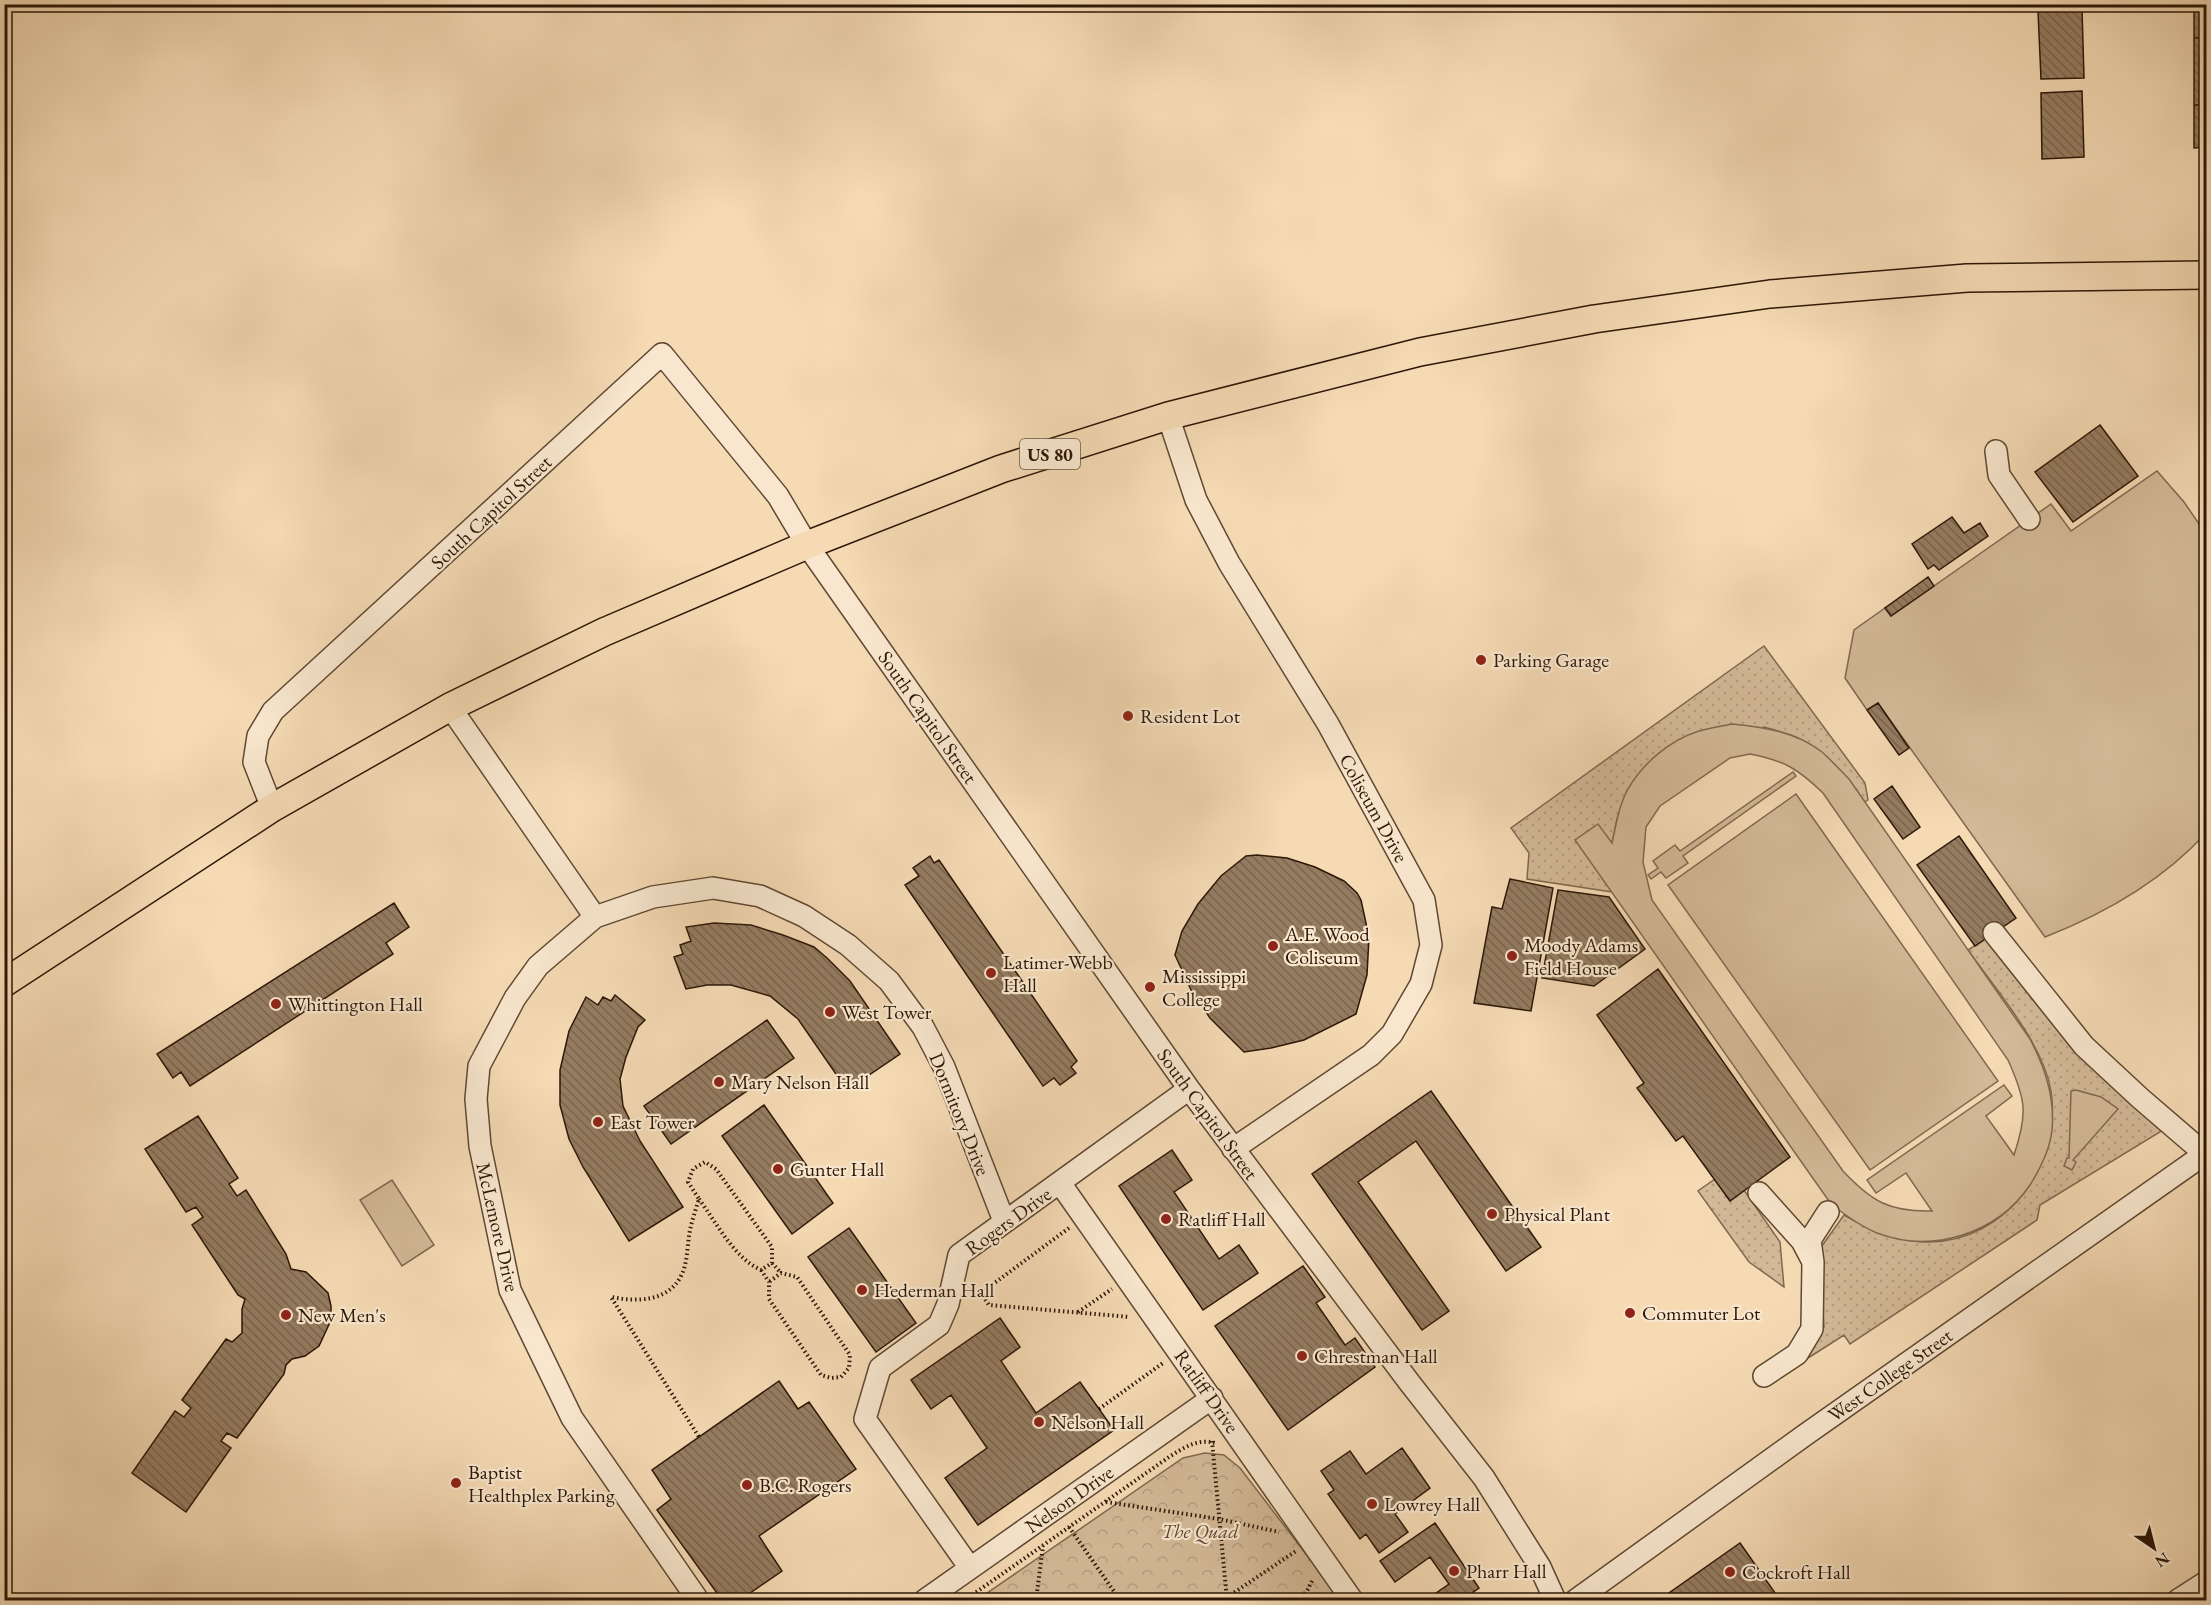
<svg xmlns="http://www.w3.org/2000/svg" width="2211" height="1605" font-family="'EB Garamond',serif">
	<defs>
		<pattern id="grass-dots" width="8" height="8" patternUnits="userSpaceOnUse" patternTransform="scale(1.5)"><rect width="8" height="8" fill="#d3b997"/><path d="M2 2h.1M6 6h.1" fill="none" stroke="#b59e81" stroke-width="1.8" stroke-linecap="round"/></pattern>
		<pattern id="park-crowns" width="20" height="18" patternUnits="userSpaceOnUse" patternTransform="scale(1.5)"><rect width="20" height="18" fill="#d3b997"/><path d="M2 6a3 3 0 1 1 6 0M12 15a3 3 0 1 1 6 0" fill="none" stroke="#b59e81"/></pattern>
		<pattern id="building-back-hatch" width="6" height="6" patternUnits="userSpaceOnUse" patternTransform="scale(1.5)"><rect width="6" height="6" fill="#957c61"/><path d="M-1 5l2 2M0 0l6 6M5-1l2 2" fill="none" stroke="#7a654e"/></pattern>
	</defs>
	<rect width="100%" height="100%" fill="#f5dab4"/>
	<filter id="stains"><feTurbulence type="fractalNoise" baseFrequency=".00333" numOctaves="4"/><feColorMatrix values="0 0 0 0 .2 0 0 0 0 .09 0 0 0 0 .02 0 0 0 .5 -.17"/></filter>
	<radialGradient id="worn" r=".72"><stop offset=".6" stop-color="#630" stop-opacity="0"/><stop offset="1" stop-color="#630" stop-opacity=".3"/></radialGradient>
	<path fill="url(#grass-dots)" stroke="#80684f" stroke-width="1.5" d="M1764 646 1865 783 1868 800 1865 802C1847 777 1826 750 1796 737 1786 733 1774 730 1764 727L1627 790 1617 819 1612 844 1576 840 1612 892 1527 879 1529 853 1511 828Z
		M1994 933 2169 1123 2160 1132 2040 1205 2037 1220 1850 1344 1844 1335 1805 1360 1824 1327 1819 1250 1844 1215C1871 1231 1898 1242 1929 1242 2007 1241 2062 1164 2051 1091 2043 1043 1996 990 1968 950Z
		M1715 1179 1730 1201 1744 1190 1780 1242 1784 1287 1749 1262 1698 1191Z"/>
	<path fill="url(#park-crowns)" stroke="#80684f" stroke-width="1.5" d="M1205 1453 1224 1455 1240 1468 1341 1600H977L1183 1458Z"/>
	<path fill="#d3b997" stroke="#80684f" stroke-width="1.5" fill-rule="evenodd" d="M2157 471 2184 502 2206 534V833C2163 880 2104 914 2045 937L1878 703 1867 710 1845 678 1854 630 1885 608 1891 616 2051 504 2071 531Z
		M1732 724C1763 727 1796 732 1822 752 1831 760 1840 770 1849 779L2030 1039C2045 1068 2055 1097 2052 1130 2050 1150 2040 1169 2030 1185 1997 1234 1932 1254 1877 1233 1860 1226 1845 1215 1831 1204L1575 840 1598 824 1612 843C1616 825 1619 805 1628 789 1643 763 1670 740 1699 731 1710 728 1721 726 1732 724ZM1750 754C1785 761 1797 768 1823 793L2008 1060C2026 1100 2028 1113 2014 1155L1986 1116 2012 1096 2004 1085 1867 1180 1876 1193 1906 1173 1932 1211C1890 1212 1872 1202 1843 1171L1652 900 1643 862 1646 827 1660 806 1730 758Z
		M1793 772 1796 776 1683 856 1688 863 1666 878 1661 872 1651 879 1648 875 1658 868 1653 861 1675 845 1680 851Z
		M1796 794 1998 1081 1870 1170 1668 885Z
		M2076 1090 2101 1097 2118 1109 2073 1160 2076 1162 2072 1170 2064 1166 2067 1158H2069L2071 1091Z
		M392 1180 434 1245 402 1266 360 1200Z"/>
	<path fill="url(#building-back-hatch)" stroke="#2d1707" stroke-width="1.5" d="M2194 4H2206V38H2194Z
		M2082 9 2084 78 2041 79 2038 11Z
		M2194 38H2206V105H2194Z
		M2082 91 2084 157 2042 159 2041 93Z
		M2194 105H2206V147L2194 148Z
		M2100 425 2138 476 2073 522 2035 472Z
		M1952 517 1964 533 1980 523 1988 536 1939 570 1934 565 1928 569 1912 544Z
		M1928 577 1934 586 1891 616 1885 608Z
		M1878 703 1909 748 1899 755 1867 710Z
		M1892 786 1920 827 1903 839 1874 799Z
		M1959 836 2016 918 1975 946 1917 865Z
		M1257 855 1287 858 1315 867 1344 881 1357 893 1361 900 1369 937 1367 975 1356 1014 1304 1040 1271 1048 1244 1052 1210 1018 1191 990 1175 955 1182 931 1198 904 1221 876 1246 856Z
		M930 856 934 863 939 860 1077 1061 1071 1067 1076 1073 1060 1085 1054 1078 1043 1086 905 885 919 876 913 868Z
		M1510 879 1553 888 1531 1011 1474 1003 1492 907 1502 909Z
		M1558 890 1609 897 1645 949 1594 986 1542 978Z
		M394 903 409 927 386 943 393 954 190 1086 181 1072 173 1078 157 1054Z
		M714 923 751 925 783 935 814 947 827 958 850 981 900 1054 847 1090 798 1019 770 996 731 985H707L686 989 674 957 683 954 680 945 691 941 686 927Z
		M1658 969 1790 1157 1730 1201 1683 1136 1676 1141 1637 1088 1644 1083 1597 1015Z
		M615 995 645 1020 638 1027 626 1057 620 1079 623 1106 640 1141 683 1207 629 1241 583 1167 569 1139 560 1105V1070L569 1031 586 997 598 1005 603 997 611 1001Z
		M767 1020 794 1058 671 1144 644 1106Z
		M1431 1091 1541 1247 1506 1271 1416 1141 1358 1182 1449 1311 1422 1330 1312 1174Z
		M764 1105 833 1203 792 1234 722 1136Z
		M198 1116 238 1178 229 1184 237 1196 246 1190 286 1254 291 1269 306 1272 328 1293 331 1306V1320L319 1346 305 1356 292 1359 286 1365 284 1374 237 1438 227 1433 221 1441 231 1448 186 1512 132 1473 175 1411 184 1417 191 1408 182 1400 226 1339 232 1342 242 1333V1309L245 1299 238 1295 192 1225 203 1217 196 1207 186 1212 145 1149Z
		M1172 1150 1192 1180 1174 1192 1219 1259 1239 1245 1258 1273 1203 1310 1119 1186Z
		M849 1228 916 1323 876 1352 808 1257Z
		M1303 1266 1325 1297 1316 1303 1345 1345 1355 1338 1375 1367 1288 1430 1215 1326Z
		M1000 1318 1020 1347 1001 1361 1036 1413 1080 1382 1114 1430 978 1525 945 1478 987 1448 951 1395 931 1409 911 1380Z
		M779 1381 798 1409 809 1402 856 1469 759 1536 782 1571 740 1600 733 1593 722 1600 657 1510 671 1499 652 1470Z
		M1402 1448 1430 1488 1395 1514 1408 1532 1379 1553 1366 1534 1360 1539 1328 1494 1334 1490 1321 1471 1350 1451 1366 1474Z
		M1435 1523 1479 1588 1462 1600H1426L1449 1584 1430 1557 1395 1582 1380 1561Z
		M1740 1543 1780 1600H1659Z"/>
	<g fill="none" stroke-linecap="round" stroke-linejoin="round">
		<g stroke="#5f4832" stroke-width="24">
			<path id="minor" d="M1168 416 1196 500 1229 563 1328 724 1424 900 1431 945 1421 984 1392 1034 1371 1055 1233 1149
				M1996 451 1999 475 2029 519
				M450 707 595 917
				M272 808 254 762 258 736 273 711 662 354 778 496 807 545 1189 1089 1409 1382 1484 1478 1540 1567 1555 1600
				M1994 933 2084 1046 2140 1098 2205 1154
				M1060 1183 1352 1600
				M1759 1193 1802 1241 1813 1262 1812 1329 1797 1354 1764 1376
				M1813 1262 1810 1240 1828 1212
				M970 1568 865 1419 880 1368 939 1325 948 1304 959 1255 1189 1089
				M698 1600 572 1418 510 1290 480 1146 476 1099 479 1066 515 998 538 966 595 917 653 897 713 888 760 896 804 916 848 945 889 981 923 1027 944 1067 1004 1221
				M925 1600 1212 1398
				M1576 1600 1805 1435 2206 1153
				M2178 1600 2206 1582"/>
		</g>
		<g stroke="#2d1707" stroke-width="30">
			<path id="major" d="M4 983 272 808 450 707 604 632 807 545 1001 469 1168 416 1420 352 1594 319 1770 294 1967 278 2206 275"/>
		</g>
		<path stroke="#2d1707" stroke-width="4" stroke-dasharray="1.5 3" stroke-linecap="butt" d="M699 1199C716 1222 734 1258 761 1270L772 1263V1247L716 1169 705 1162 693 1169 688 1182 699 1199C696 1209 692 1220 690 1230 687 1245 688 1263 681 1276 668 1302 636 1302 611 1297L699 1437
			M1069 1228 981 1293 989 1305 1130 1317
			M772 1263 781 1273
			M761 1270 769 1282V1299L821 1375 831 1378 841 1377 849 1368 850 1355 797 1277 781 1273 769 1282
			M1078 1312 1112 1289
			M1099 1409 1163 1363
			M1212 1441 1227 1600
			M1106 1502 1219 1519 1279 1532
			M1069 1527 1120 1600
			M965 1600 1169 1457C1183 1448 1198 1438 1215 1443
			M1036 1600 1043 1546
			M1223 1600 1296 1551
			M1298 1600 1307 1591 1313 1579"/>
		<use href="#minor" stroke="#f8e7ce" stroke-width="21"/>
		<use href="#major" stroke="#f5dab4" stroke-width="27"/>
	</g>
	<g fill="#8f2418" stroke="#f8e7ce" stroke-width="2">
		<circle cx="1481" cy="660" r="6"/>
		<circle cx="1128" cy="716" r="6"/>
		<circle cx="1273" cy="946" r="6"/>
		<circle cx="1512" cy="956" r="6"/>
		<circle cx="991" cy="973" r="6"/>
		<circle cx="1150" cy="987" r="6"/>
		<circle cx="276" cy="1004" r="6"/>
		<circle cx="830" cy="1012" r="6"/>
		<circle cx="719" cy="1082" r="6"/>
		<circle cx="598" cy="1122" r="6"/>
		<circle cx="778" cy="1169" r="6"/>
		<circle cx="1492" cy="1214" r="6"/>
		<circle cx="1166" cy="1219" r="6"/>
		<circle cx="862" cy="1290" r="6"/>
		<circle cx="1630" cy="1313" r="6"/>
		<circle cx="286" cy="1315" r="6"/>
		<circle cx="1302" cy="1356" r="6"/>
		<circle cx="1039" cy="1422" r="6"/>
		<circle cx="456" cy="1483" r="6"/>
		<circle cx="747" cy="1485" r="6"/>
		<circle cx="1372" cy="1504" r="6"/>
		<circle cx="1454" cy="1571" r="6"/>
		<circle cx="1730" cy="1572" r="6"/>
	</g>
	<g text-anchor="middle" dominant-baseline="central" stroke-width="4.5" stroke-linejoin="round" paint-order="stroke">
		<rect fill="#f8e7ce" stroke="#6a5543" stroke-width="1.5" x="1020" y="439" width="60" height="30" rx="4.5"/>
		<g font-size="18" font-weight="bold" fill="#2d1707">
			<text x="1050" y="454">US 80</text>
		</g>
		<g font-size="20" fill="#2d1707" stroke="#f8e7ce">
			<text transform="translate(491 512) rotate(-43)">South Capitol Street</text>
			<text transform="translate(928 717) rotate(55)">South Capitol Street</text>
			<text transform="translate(1374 808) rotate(61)">Coliseum Drive</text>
			<text transform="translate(960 1114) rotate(68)">Dormitory Drive</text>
			<text transform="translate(1208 1114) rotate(54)">South Capitol Street</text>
			<text transform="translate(1008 1221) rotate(-36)">Rogers Drive</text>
			<text transform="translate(498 1227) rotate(77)">McLemore Drive</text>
			<text transform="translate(1890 1375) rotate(-35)">West College Street</text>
			<text transform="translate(1207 1391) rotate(55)">Ratliff Drive</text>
			<text transform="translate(1069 1499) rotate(-35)">Nelson Drive</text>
		</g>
		<g font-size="20" fill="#2d1707" stroke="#f8e7ce" text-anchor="start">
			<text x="1493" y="660">Parking Garage</text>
			<text x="1140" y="716">Resident Lot</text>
			<text x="1285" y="934">A.E. Wood<tspan x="1285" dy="23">Coliseum</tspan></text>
			<text x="1524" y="945">Moody Adams<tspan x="1524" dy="23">Field House</tspan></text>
			<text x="1003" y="962">Latimer-Webb<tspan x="1003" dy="23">Hall</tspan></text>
			<text x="1162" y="976">Mississippi<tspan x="1162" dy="23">College</tspan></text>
			<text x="288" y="1004">Whittington Hall</text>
			<text x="842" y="1012">West Tower</text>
			<text x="731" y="1082">Mary Nelson Hall</text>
			<text x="610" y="1122">East Tower</text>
			<text x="790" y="1169">Gunter Hall</text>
			<text x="1504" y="1214">Physical Plant</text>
			<text x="1178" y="1219">Ratliff Hall</text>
			<text x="874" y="1290">Hederman Hall</text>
			<text x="1642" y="1313">Commuter Lot</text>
			<text x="298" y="1315">New Men's</text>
			<text x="1314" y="1356">Chrestman Hall</text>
			<text x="1051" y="1422">Nelson Hall</text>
			<text x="468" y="1472">Baptist<tspan x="468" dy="23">Healthplex Parking</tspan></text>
			<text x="759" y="1485">B.C. Rogers</text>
			<text x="1384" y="1504">Lowrey Hall</text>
			<text x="1466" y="1571">Pharr Hall</text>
			<text x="1742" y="1572">Cockroft Hall</text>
		</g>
		<g font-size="20" font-style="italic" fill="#5f4832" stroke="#f8e7ce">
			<text x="1200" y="1531">The Quad</text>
		</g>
	</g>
	<rect width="2211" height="1605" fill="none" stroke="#f5dab4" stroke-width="24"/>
	<rect x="6" y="6" width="2199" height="1593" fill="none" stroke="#2d1707" stroke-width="3"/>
	<rect x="12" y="12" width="2187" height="1581" fill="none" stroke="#2d1707" stroke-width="1.5"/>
	<g transform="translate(2154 1548) rotate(145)" stroke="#f8e7ce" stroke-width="4.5" paint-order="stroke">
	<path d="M0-4.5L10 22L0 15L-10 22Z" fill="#2d1707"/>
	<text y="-9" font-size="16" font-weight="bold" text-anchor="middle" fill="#2d1707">N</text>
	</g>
	<rect width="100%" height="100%" filter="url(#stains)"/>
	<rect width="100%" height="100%" fill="url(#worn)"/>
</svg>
